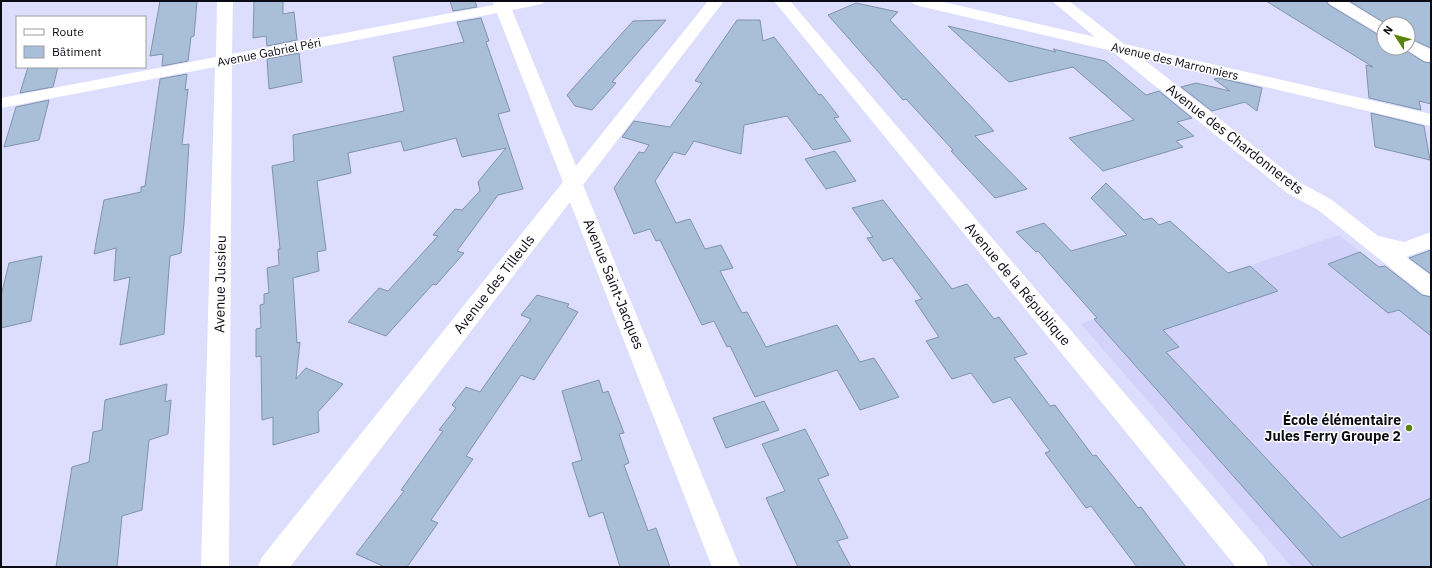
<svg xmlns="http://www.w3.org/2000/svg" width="1432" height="568" font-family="'IBM Plex Sans',sans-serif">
	<rect width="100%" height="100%" fill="#ddddfe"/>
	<path fill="#d2d2fa" d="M1339 235 1431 309V567H1292L1081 324Z"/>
	<path fill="#a9bed9" stroke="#7f93ac" d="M160 1H197L194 36 191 37 188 61 162 66 163 54 150 56Z
		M254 1H283V14L294 12 297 40 267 46 266 36 253 38Z
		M450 1H475L477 7 453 11Z
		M1266 1H1326L1329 5 1377 34 1384 36V48H1402L1424 62 1431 63V104L1419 101 1421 110 1369 98 1366 65 1373 67Z
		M1349 1H1431V48L1408 38V24H1386Z
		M856 3 898 12 890 20 994 131 975 136 1027 189 995 198 951 151 953 150 906 99 903 100 828 15Z
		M481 18 489 41 486 42 510 111 498 114 523 189 498 195 457 251 464 253 436 285 433 284 386 336 348 322 379 288 388 291 438 236 433 235 455 209 462 210 480 191 478 182 506 148 462 157 456 138 404 151 401 141 348 153 351 173 317 181 326 250 317 252 319 271 293 278 297 343 300 342 296 379 306 368 343 384 318 412 319 432 273 445V417L262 420 261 356 256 357V329L261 328 260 305 264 304V294L269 293 267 268 279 265 278 249H280L272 166 294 161 293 135 404 111 393 57 464 42 457 22Z
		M666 20 612 82 616 83 592 110 575 106 567 95 633 21Z
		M737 20H760L763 41 774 37 819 95 821 94 839 117 834 118 851 141 813 150 787 116 744 125 741 154 694 141 685 155 674 152 655 181 676 223 690 219 705 249 721 245 733 268 720 271 742 313 747 312 766 347 837 325 860 362 874 358 899 397 860 410 837 370 755 397 730 346 727 347 714 321 702 325 660 240 656 241 650 229 634 234 614 188 639 152 644 153 649 145 622 137 634 121 670 127 702 83 695 81Z
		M948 26 1056 52 1053 49 1105 61 1146 95 1159 91 1192 118 1177 122 1194 136 1176 141 1183 147 1103 171 1069 138 1134 120 1073 67 1009 82Z
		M299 53 302 82 269 89 267 59Z
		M28 67H58L53 87 20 93Z
		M187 74 185 90 188 89 182 145 189 144 184 223 181 253 170 256 164 334 120 345 130 277 114 281 116 248 94 254 104 200 141 192V187L145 186 160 79Z
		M1219 78 1262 88 1257 111 1245 102 1212 111 1181 87 1196 83 1230 91 1214 79Z
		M49 100 39 140 4 147 16 107Z
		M1371 113 1424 126 1430 160 1375 147Z
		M835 151 856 181 826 189 805 159Z
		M1106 183 1144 220 1152 218 1159 225 1170 221 1228 273 1250 266 1278 291 1163 330 1179 347 1166 352 1341 538 1431 498V567H1314L1094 319 1097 318 1038 251 1036 252 1016 232 1044 223 1071 251 1127 235 1091 198Z
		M883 200 952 289 967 284 994 319 999 317 1027 354 1014 358 1050 406 1055 405 1093 456 1096 455 1138 508 1141 507 1186 567H1137L1091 506 1086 508 1045 453 1050 451 1010 397 993 403 971 373 952 379 926 341 939 337 915 301 922 299 892 258 883 261 867 238 873 237 852 208Z
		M1431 250V274L1409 258Z
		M1360 252 1379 267 1385 266 1422 295 1431 297V336L1399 310 1388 313 1328 264Z
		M42 256 31 321 1 328V296L9 263Z
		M537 295 569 304 567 307 578 312 534 380 521 375 466 456 473 459 431 520 438 523 407 567H385L356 554 404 491 401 490 443 431 439 430 456 408 452 405 466 387 480 392 531 319 521 315Z
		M599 380 603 393 608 391 624 433 619 434 629 463 624 465 648 531 656 528 670 567H620L603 512 589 517 572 463 582 460 562 391Z
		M167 384 165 402 171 400 168 434 149 440 142 510 122 516 117 567H56L72 467 89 462 93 432 102 430 105 400Z
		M764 401 779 430 726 448 713 418Z
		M805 429 829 475 818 479 848 538 837 541 851 567H798L766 498 785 491 762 444Z"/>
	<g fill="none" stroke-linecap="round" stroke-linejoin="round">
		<path fill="#fff" fill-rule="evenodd" d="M217 1H233L232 54 494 5 492 1H545L542 4 512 10 576 166 708 1H724L583 185 740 567H712L570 202 290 567H258L262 557 563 182 497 13 232 64 229 567H201L215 67 1 108V98L216 57Z
			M774 1H790L1264 557 1268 567H1236Z
			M911 1H939L1095 37 1052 1H1069L1124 44 1431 114V126L1142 58 1301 183 1332 200 1378 236 1404 242 1431 232V248L1406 257 1431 276V296L1423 294 1318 210 1287 193 1112 51 919 6 914 4Z
			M1327 1H1346L1385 24 1384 35 1378 33 1330 4Z
			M1408 39 1414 41 1431 50V62L1425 61 1403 48H1408Z"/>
	</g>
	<circle fill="#59830b" stroke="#fff" stroke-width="1.5" cx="1409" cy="428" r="4"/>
	<g text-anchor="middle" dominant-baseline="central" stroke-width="3" stroke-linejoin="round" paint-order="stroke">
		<g font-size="12" fill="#0b0b15" stroke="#fff">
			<text transform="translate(269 52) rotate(-11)">Avenue Gabriel Péri</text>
			<text transform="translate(1175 61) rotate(13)">Avenue des Marronniers</text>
		</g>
		<g font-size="14" fill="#0b0b15" stroke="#fff">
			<text transform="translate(1235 139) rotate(38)">Avenue des Chardonnerets</text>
			<text transform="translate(220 284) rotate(-89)">Avenue Jussieu</text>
			<text transform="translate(494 284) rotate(-52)">Avenue des Tilleuls</text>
			<text transform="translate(614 284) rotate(68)">Avenue Saint-Jacques</text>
			<text transform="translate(1018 284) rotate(50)">Avenue de la République</text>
		</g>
		<g font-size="14" font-weight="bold" fill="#0b0b15" stroke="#fff" text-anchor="end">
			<text x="1401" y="420">École élémentaire<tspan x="1401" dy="16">Jules Ferry Groupe 2</tspan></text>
		</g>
	</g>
	<rect width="1432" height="568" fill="none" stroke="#0b0b15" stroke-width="4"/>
	<rect x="16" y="16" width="130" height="52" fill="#ffffff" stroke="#9d9da1"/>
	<rect x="24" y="29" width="20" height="6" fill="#ffffff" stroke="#9d9da1"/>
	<text x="52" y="36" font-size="12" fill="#0b0b15">Route</text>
	<rect x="24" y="46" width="20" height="12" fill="#a9bed9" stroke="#9d9da1"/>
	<text x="52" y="56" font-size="12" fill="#0b0b15">Bâtiment</text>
	<g transform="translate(1396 36) rotate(306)"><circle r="19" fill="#ffffff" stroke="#9d9da1"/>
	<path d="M0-3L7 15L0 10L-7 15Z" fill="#59830b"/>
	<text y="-6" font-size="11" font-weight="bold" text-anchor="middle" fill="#0b0b15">N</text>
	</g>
</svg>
